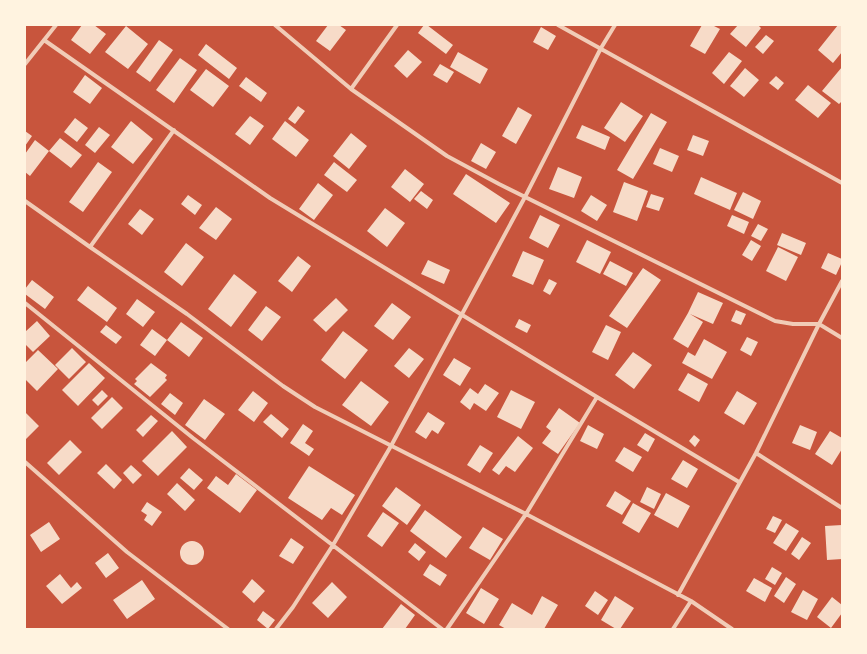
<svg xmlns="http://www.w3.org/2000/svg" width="867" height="654" font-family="Arial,sans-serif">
	<rect width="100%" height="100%" fill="#c8553d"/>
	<path fill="#f7dbc8" d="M82 25H94L106 34 90 54 71 40Z
		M328 25H339L346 30 330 51 316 41Z
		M424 25H427L453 45 446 54 418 33Z
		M702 25H712L720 29 705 54 690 46Z
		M738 25H758L761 28 746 47 730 34Z
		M838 25H842V52L833 63 818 50Z
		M126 26 148 44 128 69 105 52Z
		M541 27 556 36 548 50 533 42Z
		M766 35 774 41 763 54 755 47Z
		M159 40 173 50 150 82 136 72Z
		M206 44 237 68 229 79 198 55Z
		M408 50 422 62 407 78 394 66Z
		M458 52 488 69 480 84 450 67Z
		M729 52 742 61 724 84 712 73Z
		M180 58 197 70 174 103 156 90Z
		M440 64 454 72 447 83 433 75Z
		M842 67V101L839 104 822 91Z
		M745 68 759 80 744 97 730 86Z
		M206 69 229 86 213 107 190 90Z
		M85 75 102 88 90 104 73 92Z
		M776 76 784 83 778 90 769 83Z
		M246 77 267 93 261 102 239 86Z
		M808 85 831 103 818 118 795 100Z
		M621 102 643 116 625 142 604 128Z
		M298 106 305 111 295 124 288 119Z
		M518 107 532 115 516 144 502 136Z
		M651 113 667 122 633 179 617 170Z
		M250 116 264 126 250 145 235 134Z
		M75 118 88 128 77 142 64 132Z
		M131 121 153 139 133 164 111 147Z
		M285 121 309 140 296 157 272 139Z
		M582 125 610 137 605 150 576 138Z
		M99 127 110 135 95 153 85 145Z
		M25 131 32 136 25 146Z
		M351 133 367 146 349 169 333 156Z
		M693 135 709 141 703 156 687 150Z
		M60 138 82 155 71 168 49 151Z
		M35 140 49 151 30 176 25 172V154Z
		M481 143 496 152 486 169 471 161Z
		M660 148 679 156 672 172 653 164Z
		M98 162 112 172 83 212 69 202Z
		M334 162 357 180 347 192 324 175Z
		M558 167 582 177 574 198 549 189Z
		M405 169 424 184 410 202 391 187Z
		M466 174 510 203 496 223 453 194Z
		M701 177 737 193 730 210 694 194Z
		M624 182 648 191 637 221 613 212Z
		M318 183 333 195 314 220 299 209Z
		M421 191 433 200 427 209 414 199Z
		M743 192 761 201 753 219 734 210Z
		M651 194 664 198 659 211 646 207Z
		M188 195 202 205 195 215 181 204Z
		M591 195 607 205 597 221 581 211Z
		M216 207 232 219 216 240 199 228Z
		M385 208 405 223 387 247 367 231Z
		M140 209 154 219 142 235 128 224Z
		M540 215 560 225 548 248 529 238Z
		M732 215 749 222 744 234 727 226Z
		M758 224 768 229 761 241 751 236Z
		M782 233 806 243 801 255 777 245Z
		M587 240 611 252 600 274 576 262Z
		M751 240 761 246 752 261 742 255Z
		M186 243 204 257 182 286 164 272Z
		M778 247 798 257 786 281 766 271Z
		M523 251 544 260 533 285 512 276Z
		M828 253 842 259V262L836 275 821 268Z
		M298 256 311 266 292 292 278 281Z
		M428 260 450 270 444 284 421 274Z
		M610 261 633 273 626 286 603 274Z
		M643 268 661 280 627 328 609 316Z
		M234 274 257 292 231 327 208 309Z
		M549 279 557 283 550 295 543 291Z
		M32 280 54 297 45 309 25 294V289Z
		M88 286 117 308 107 322 77 300Z
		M698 292 723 303 713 324 690 314 703 322 688 348 673 339 688 313Z
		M336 298 348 310 326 332 313 320Z
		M137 299 155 312 143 327 126 314Z
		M392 303 411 317 393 340 374 326Z
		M266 306 281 317 262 341 248 330Z
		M736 310 746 314 741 325 731 321Z
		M519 319 531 325 527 333 515 327Z
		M37 321 50 336 33 352 25 344V332Z
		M181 322 203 338 189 357 167 340Z
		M106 325 122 337 116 344 100 332Z
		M606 325 621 332 608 360 592 352Z
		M152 329 167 340 155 356 140 345Z
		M343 331 368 350 345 379 321 360Z
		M747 337 758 342 751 356 740 350Z
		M704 339 727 352 712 379 682 363 688 352 695 356Z
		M72 348 86 362 69 379 55 365Z
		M409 348 424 359 409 378 394 366Z
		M38 350 58 369 37 391 25 379V363Z
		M633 352 652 365 634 389 615 375Z
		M454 358 471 368 460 386 443 375Z
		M89 363 105 378 78 406 62 390Z
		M151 363 167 375 165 378 167 380 150 397 134 384 137 381 135 379Z
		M688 373 708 384 699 402 678 390Z
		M361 381 389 402 371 426 342 405Z
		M485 384 499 393 486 411 474 403 470 410 460 402 470 388 478 394Z
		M102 390 108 396 98 406 92 400Z
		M511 390 535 402 521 429 497 417Z
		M253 391 268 403 254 422 238 410Z
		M737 391 757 403 744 425 724 413Z
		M170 393 183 403 175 415 161 404Z
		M112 397 123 408 102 429 91 418Z
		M204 399 225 414 205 440 185 425Z
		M559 408 580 423 558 454 542 443 551 431 546 427Z
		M25 412 39 426 25 440Z
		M428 412 445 423 438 434 432 430 426 439 415 432Z
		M271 414 289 429 282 438 263 422Z
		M151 415 158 421 143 437 136 430Z
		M303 424 313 431 305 443 314 449 309 456 290 443Z
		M588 425 604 434 597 449 580 441Z
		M800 425 817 432 810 450 792 443Z
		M172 431 187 447 158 476 142 461Z
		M830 431 842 438V449L832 465 815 454Z
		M645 433 655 439 648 452 637 445Z
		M694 435 700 440 695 447 689 441Z
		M518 436 533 448 515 472 506 466 499 475 492 470Z
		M70 440 82 452 59 475 47 463Z
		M480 445 493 453 480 473 467 465Z
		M624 447 642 457 633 472 615 461Z
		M683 460 698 469 687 488 671 479Z
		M106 464 122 480 114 489 97 473Z
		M131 465 142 475 133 484 123 473Z
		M309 466 355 495 342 515 331 508 322 520 288 498Z
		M189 468 203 480 194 490 180 478Z
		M236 474 257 490 240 513 207 488 216 476 228 485Z
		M177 483 195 500 185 511 167 494Z
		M396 487 421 505 407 525 382 506Z
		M647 487 661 494 654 509 640 502Z
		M615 491 631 501 622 515 606 506Z
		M666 493 690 506 678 528 654 515Z
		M147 502 162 512 152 526 144 520 147 515 141 511Z
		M633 503 651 513 639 533 622 523Z
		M425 510 462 537 446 558 410 531Z
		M383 512 399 523 382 547 367 536Z
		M773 516 782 520 775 533 766 529Z
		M49 522 60 539 41 552 30 535Z
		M786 523 799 531 786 551 773 543Z
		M842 525V559L827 560 825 526Z
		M483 527 503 539 490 560 469 548Z
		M802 537 811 543 799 560 791 554Z
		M291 538 304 547 293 564 279 556Z
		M180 553a12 12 0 1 1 24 0a12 12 0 1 1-24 0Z
		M415 543 426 552 419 561 408 552Z
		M108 553 119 568 106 578 95 563Z
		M430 564 447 575 440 586 423 575Z
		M772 567 782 573 775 585 765 579Z
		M60 574 71 588 77 582 82 588 62 604 46 586Z
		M786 577 796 584 784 603 774 596Z
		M754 578 772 588 765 602 746 591Z
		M252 579 265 591 254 603 242 592Z
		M142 580 155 599 127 619 113 600Z
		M332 582 347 597 328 618 312 603Z
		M481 588 499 599 484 624 466 613Z
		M803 590 818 599 807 620 791 612Z
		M595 591 608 600 598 615 585 606Z
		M542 596 558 605 544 629H506L499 625 512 603 532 615Z
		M615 596 634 608 620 629H616L601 620Z
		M832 597 842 605V613L831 628 817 617Z
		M401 604 415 615 405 629H382Z
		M263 611 275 620 268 629 257 620Z"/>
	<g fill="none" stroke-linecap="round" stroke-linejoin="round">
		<path stroke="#f1ccb7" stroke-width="4" d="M275 25 351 89 447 156 499 184 775 321 793 324H819L842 338
			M558 25 842 183
			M44 40 270 198 597 397 739 482
			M25 64 56 25
			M351 89 397 25
			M25 201 90 247 187 314 283 386 315 407 526 514 691 601 732 629
			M90 247 174 130
			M25 303 193 438 442 629
			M756 453 842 508
			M25 462 127 552 228 629
			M678 595 756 453 819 324 842 281
			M276 629 293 607 333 545 391 446 525 197 601 48 615 25
			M447 629 526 514 597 397
			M673 629 691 601"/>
	</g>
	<rect width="867" height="654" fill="none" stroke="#fff3e0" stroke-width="52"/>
</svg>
